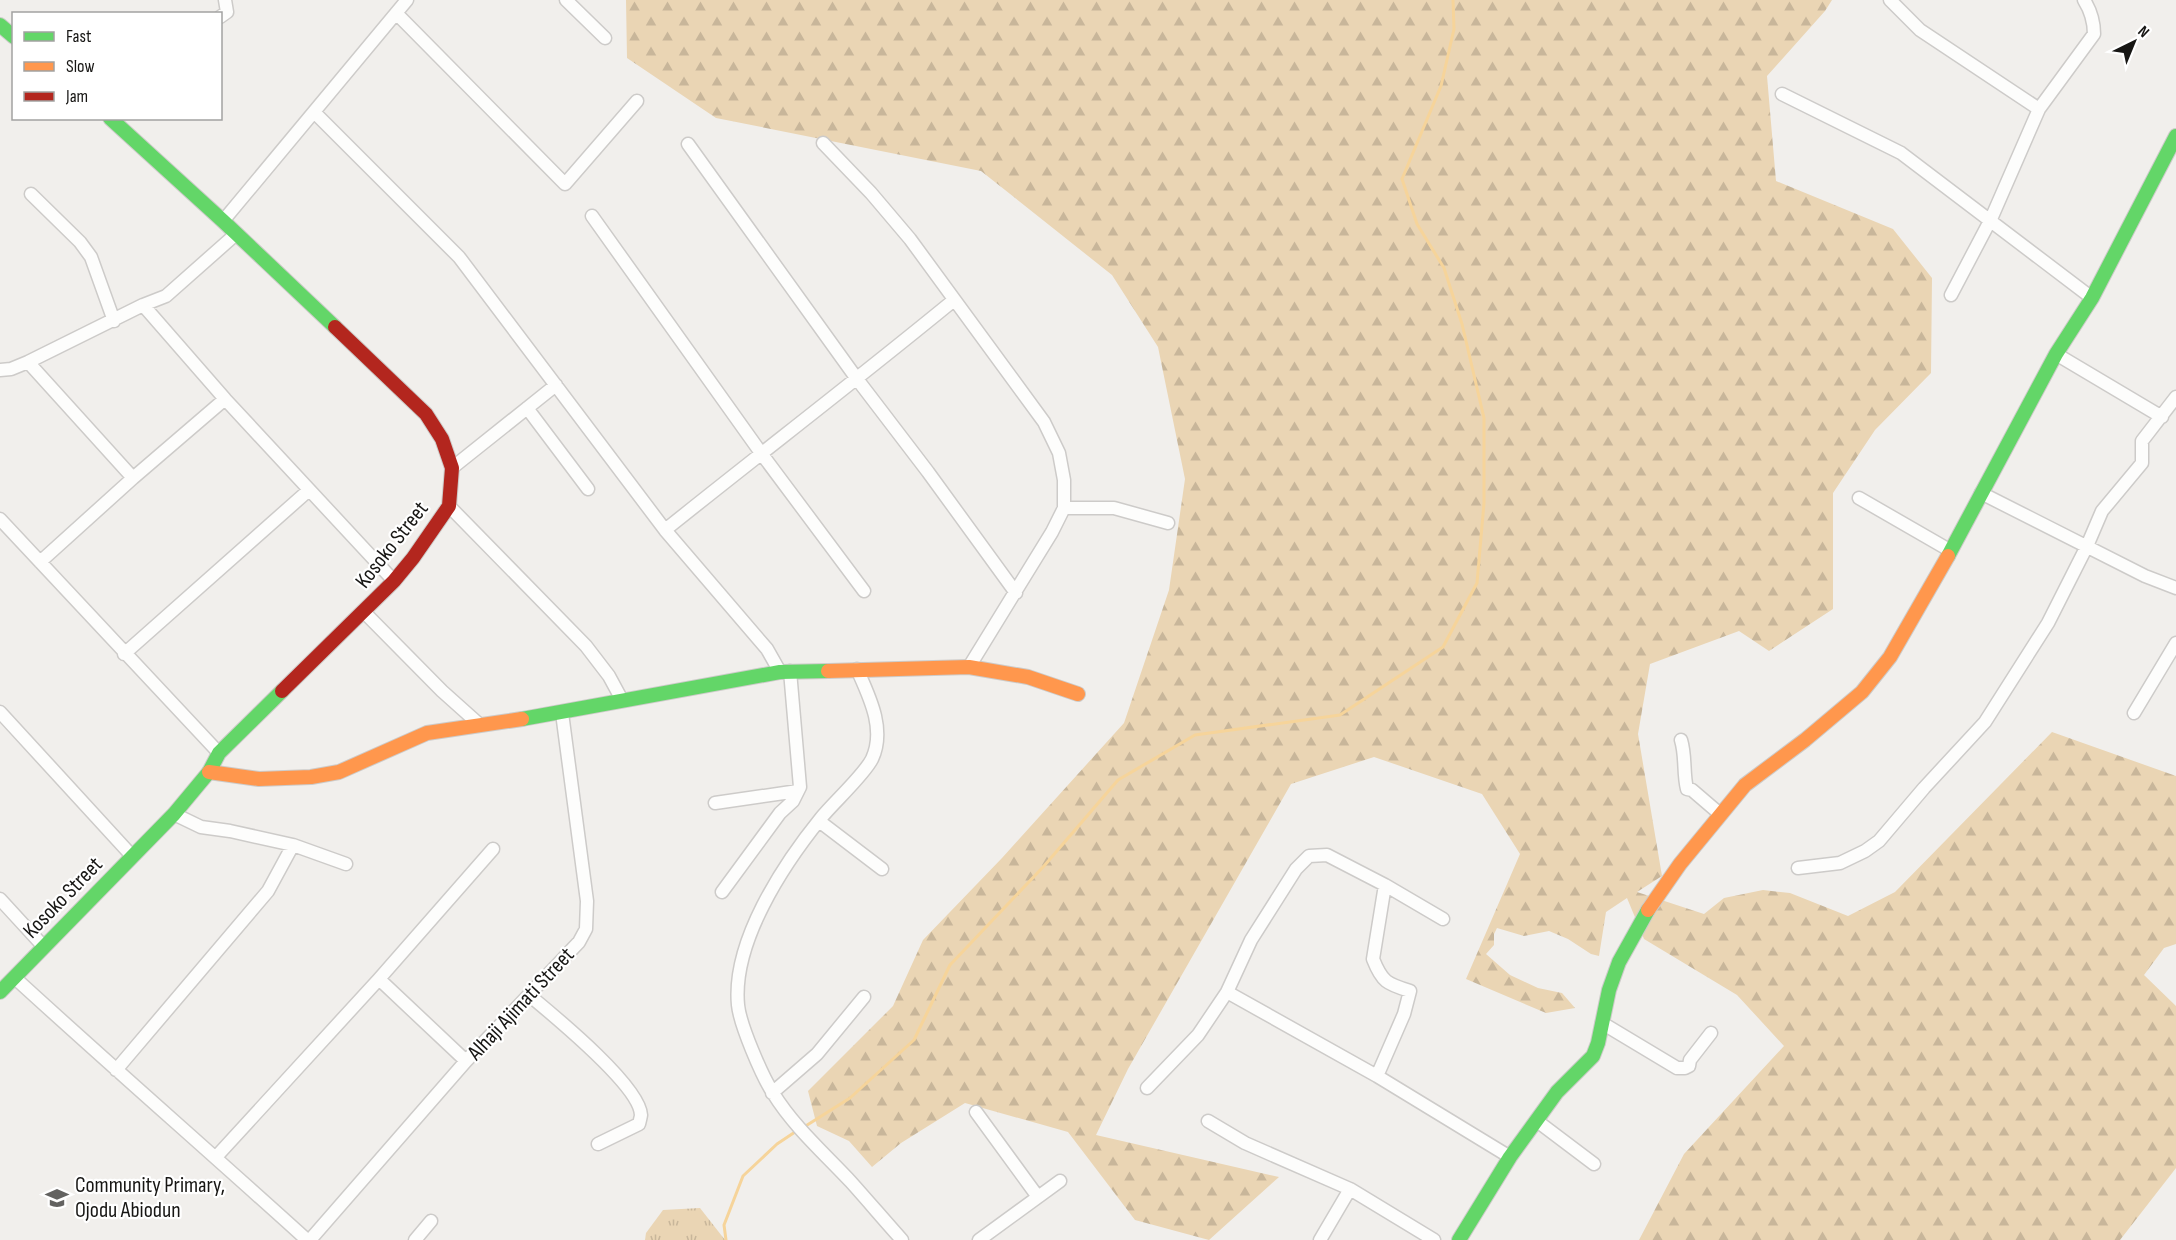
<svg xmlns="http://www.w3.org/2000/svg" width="2176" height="1240" font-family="'Sofia Sans Condensed',sans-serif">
	<defs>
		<pattern id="grass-tufts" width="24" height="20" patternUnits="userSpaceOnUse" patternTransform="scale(1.5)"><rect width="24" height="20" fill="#ead5b4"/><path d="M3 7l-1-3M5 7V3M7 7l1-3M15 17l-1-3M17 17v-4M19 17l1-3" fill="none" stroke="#c8b69a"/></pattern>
		<pattern id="forest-firs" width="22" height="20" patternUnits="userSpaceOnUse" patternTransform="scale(1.5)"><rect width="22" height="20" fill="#ead5b4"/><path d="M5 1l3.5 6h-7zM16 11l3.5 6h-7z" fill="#c8b69a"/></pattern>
	</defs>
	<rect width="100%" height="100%" fill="#f1efec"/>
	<path fill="url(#grass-tufts)" d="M700 1208 725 1240H645L646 1233 663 1210Z"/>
	<path fill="url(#forest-firs)" d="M626 0H1832L1825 11 1767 76 1776 181 1893 229 1932 278 1931 373 1875 430 1833 493V609L1769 651 1739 631 1650 664 1638 734 1662 876 1637 892 1704 914 1724 898 1763 890 1790 893 1848 916 1895 892 2052 732 2176 776V944L2164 948 2144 975 2176 1006V1168L2120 1240H1639L1684 1154 1784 1046 1737 995 1644 939 1627 898 1606 912 1599 956 1591 954 1568 939 1549 931 1524 936 1497 928 1494 934V945L1486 954 1510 975 1538 988 1562 993 1575 1008 1546 1013 1466 979 1520 854 1482 794 1374 757 1291 784 1128 1069 1096 1135 1279 1177 1209 1240 1135 1220 1068 1132 965 1103 901 1143 872 1167 849 1141 817 1126 808 1091 893 1006 923 940 1002 858 1124 723 1169 590 1185 479 1158 347 1112 275 981 171 716 118 627 58Z"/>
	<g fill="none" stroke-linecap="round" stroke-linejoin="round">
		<path stroke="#f6d49a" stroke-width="3" d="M804 1127 850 1098 914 1040 950 965 1044 866 1118 780 1195 735 1340 715 1443 647 1477 583 1484 503V418L1462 324 1444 268 1417 224 1402 179 1441 86 1454 29 1453 0
			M726 1240 724 1225 743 1176 777 1144 798 1130"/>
		<g stroke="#cdcbc9" stroke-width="15">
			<path id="street" d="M566 0 605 38
				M1890 0 1920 30 2039 109
				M396 13 565 184 637 101
				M220 17 227 12 225 0
				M1782 94 1901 153 2092 298
				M314 112 459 257 665 530 767 649 780 672
				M823 143 871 193 910 239 1044 422 1059 453 1064 480V508L1052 532 969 667
				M688 144 857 379 928 472 1016 593
				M31 194 80 242 91 257 114 321
				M592 216 761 453 864 591
				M223 221 407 0
				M1951 295 1991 219 2039 109 2094 34C2094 21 2091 11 2084 0
				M143 305 225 399 394 581
				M2056 354 2162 417
				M28 362 133 478
				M0 370 11 369 28 362 143 305 166 296 236 234
				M527 408 588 489
				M452 468 556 385
				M1981 493 2145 576 2176 588
				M1859 498 1951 551
				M449 506 586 646 609 676 622 700
				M1064 508H1114L1168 523
				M0 519 219 753
				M665 530C761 453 859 378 954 300
				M40 562 133 478 225 399
				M364 612 442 691 480 725
				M124 654 309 490
				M857 669C869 696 886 729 872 759 864 775 834 802 821 818 783 865 732 942 738 1005 740 1025 762 1076 773 1093 794 1127 824 1153 851 1182 868 1201 885 1221 902 1240
				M0 712 132 856
				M2134 713 2176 643
				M1681 740C1686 756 1683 773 1687 789L1692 790 1720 814
				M715 803 798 791
				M174 814 201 827 230 831 293 845 346 864
				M819 821 882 869
				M1798 868 1840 863 1865 851 1879 841 1924 788 1985 722 2048 623 2087 546 2102 511 2142 463V441L2176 397
				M722 892 780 813 793 801 800 787 790 671
				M0 899 44 947
				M15 978C111 1066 210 1152 307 1240
				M379 979 466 1061
				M1227 992 1377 1076 1510 1157
				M529 995C553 1015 640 1086 641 1115 641 1116 639 1124 639 1124L598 1144
				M1602 1023 1677 1068H1685L1689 1066 1690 1060 1711 1033
				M116 1070 268 891 293 845
				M1377 1076 1404 1014 1410 991C1387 984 1382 982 1373 959L1385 885
				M1147 1088 1198 1035 1227 992 1251 940 1296 869 1309 856 1327 855 1385 885 1443 919
				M772 1093 817 1054 864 997
				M976 1112 1038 1197
				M1208 1121 1245 1143 1350 1189 1434 1240
				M1537 1121 1594 1164
				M216 1157 379 979 493 849
				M310 1240 466 1061 579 942 586 929 587 901 562 713
				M415 1240 431 1221
				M979 1240 1060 1181
				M1320 1240 1350 1189"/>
		</g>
		<g stroke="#cdcbc9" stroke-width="16">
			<path id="fast" d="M0 25 14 37
				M110 118 223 221 335 327
				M1948 556 2056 354 2092 298 2176 136
				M522 719 780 672 828 671
				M0 992 174 814 209 772 219 753 282 691
				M1459 1240 1510 1157 1557 1092 1593 1056 1598 1043 1609 990 1619 962 1648 910"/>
		</g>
		<g stroke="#cdcbc9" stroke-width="16">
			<path id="slow" d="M828 671 969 667 1028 677 1078 694
				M209 772 259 779 311 777 339 772 427 733 522 719
				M1648 910 1680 864 1745 785 1805 740 1862 692 1890 657 1948 556"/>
		</g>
		<g stroke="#cdcbc9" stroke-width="16">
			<path id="jam" d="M282 691 394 581 413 558 449 506 452 468 442 439 426 414 335 327"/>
		</g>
		<use href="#street" stroke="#fdfdfc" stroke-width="12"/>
		<use href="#fast" stroke="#63d668" stroke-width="14"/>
		<use href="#slow" stroke="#ff974d" stroke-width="14"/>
		<use href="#jam" stroke="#b3261e" stroke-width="14"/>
	</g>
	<defs>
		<g id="school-bare" transform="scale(1.8)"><path d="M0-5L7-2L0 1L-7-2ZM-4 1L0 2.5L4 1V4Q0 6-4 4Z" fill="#636260" stroke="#fff" stroke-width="2.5" paint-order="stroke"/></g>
	</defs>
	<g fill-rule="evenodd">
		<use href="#school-bare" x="57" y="1198"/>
	</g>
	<g text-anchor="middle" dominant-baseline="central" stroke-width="4.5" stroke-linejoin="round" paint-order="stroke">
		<g font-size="22" fill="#171614" stroke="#fff">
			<text transform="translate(392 545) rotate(-52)">Kosoko Street</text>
			<text transform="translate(63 898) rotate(-46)">Kosoko Street</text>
			<text transform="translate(521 1004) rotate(-47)">Alhaji Ajimati Street</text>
		</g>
		<g font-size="22" fill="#171614" stroke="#fff" text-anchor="start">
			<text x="75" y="1185">Community Primary,<tspan x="75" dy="25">Ojodu Abiodun</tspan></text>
		</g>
	</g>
	<rect x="12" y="12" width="210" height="108" fill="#ffffff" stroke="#a2a2a1" stroke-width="1.5"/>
	<rect x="24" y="32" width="30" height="9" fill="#63d668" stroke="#a2a2a1" stroke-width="1.5"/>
	<text x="66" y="42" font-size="18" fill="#171614">Fast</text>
	<rect x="24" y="62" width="30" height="9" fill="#ff974d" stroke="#a2a2a1" stroke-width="1.5"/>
	<text x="66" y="72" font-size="18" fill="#171614">Slow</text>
	<rect x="24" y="92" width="30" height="9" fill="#b3261e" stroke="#a2a2a1" stroke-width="1.5"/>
	<text x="66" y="102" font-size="18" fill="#171614">Jam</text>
	<g transform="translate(2134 42) rotate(43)" stroke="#ffffff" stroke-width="4.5" paint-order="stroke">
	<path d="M0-4.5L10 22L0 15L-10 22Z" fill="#171614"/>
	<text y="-9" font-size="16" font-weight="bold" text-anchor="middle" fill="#171614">N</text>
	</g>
</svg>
